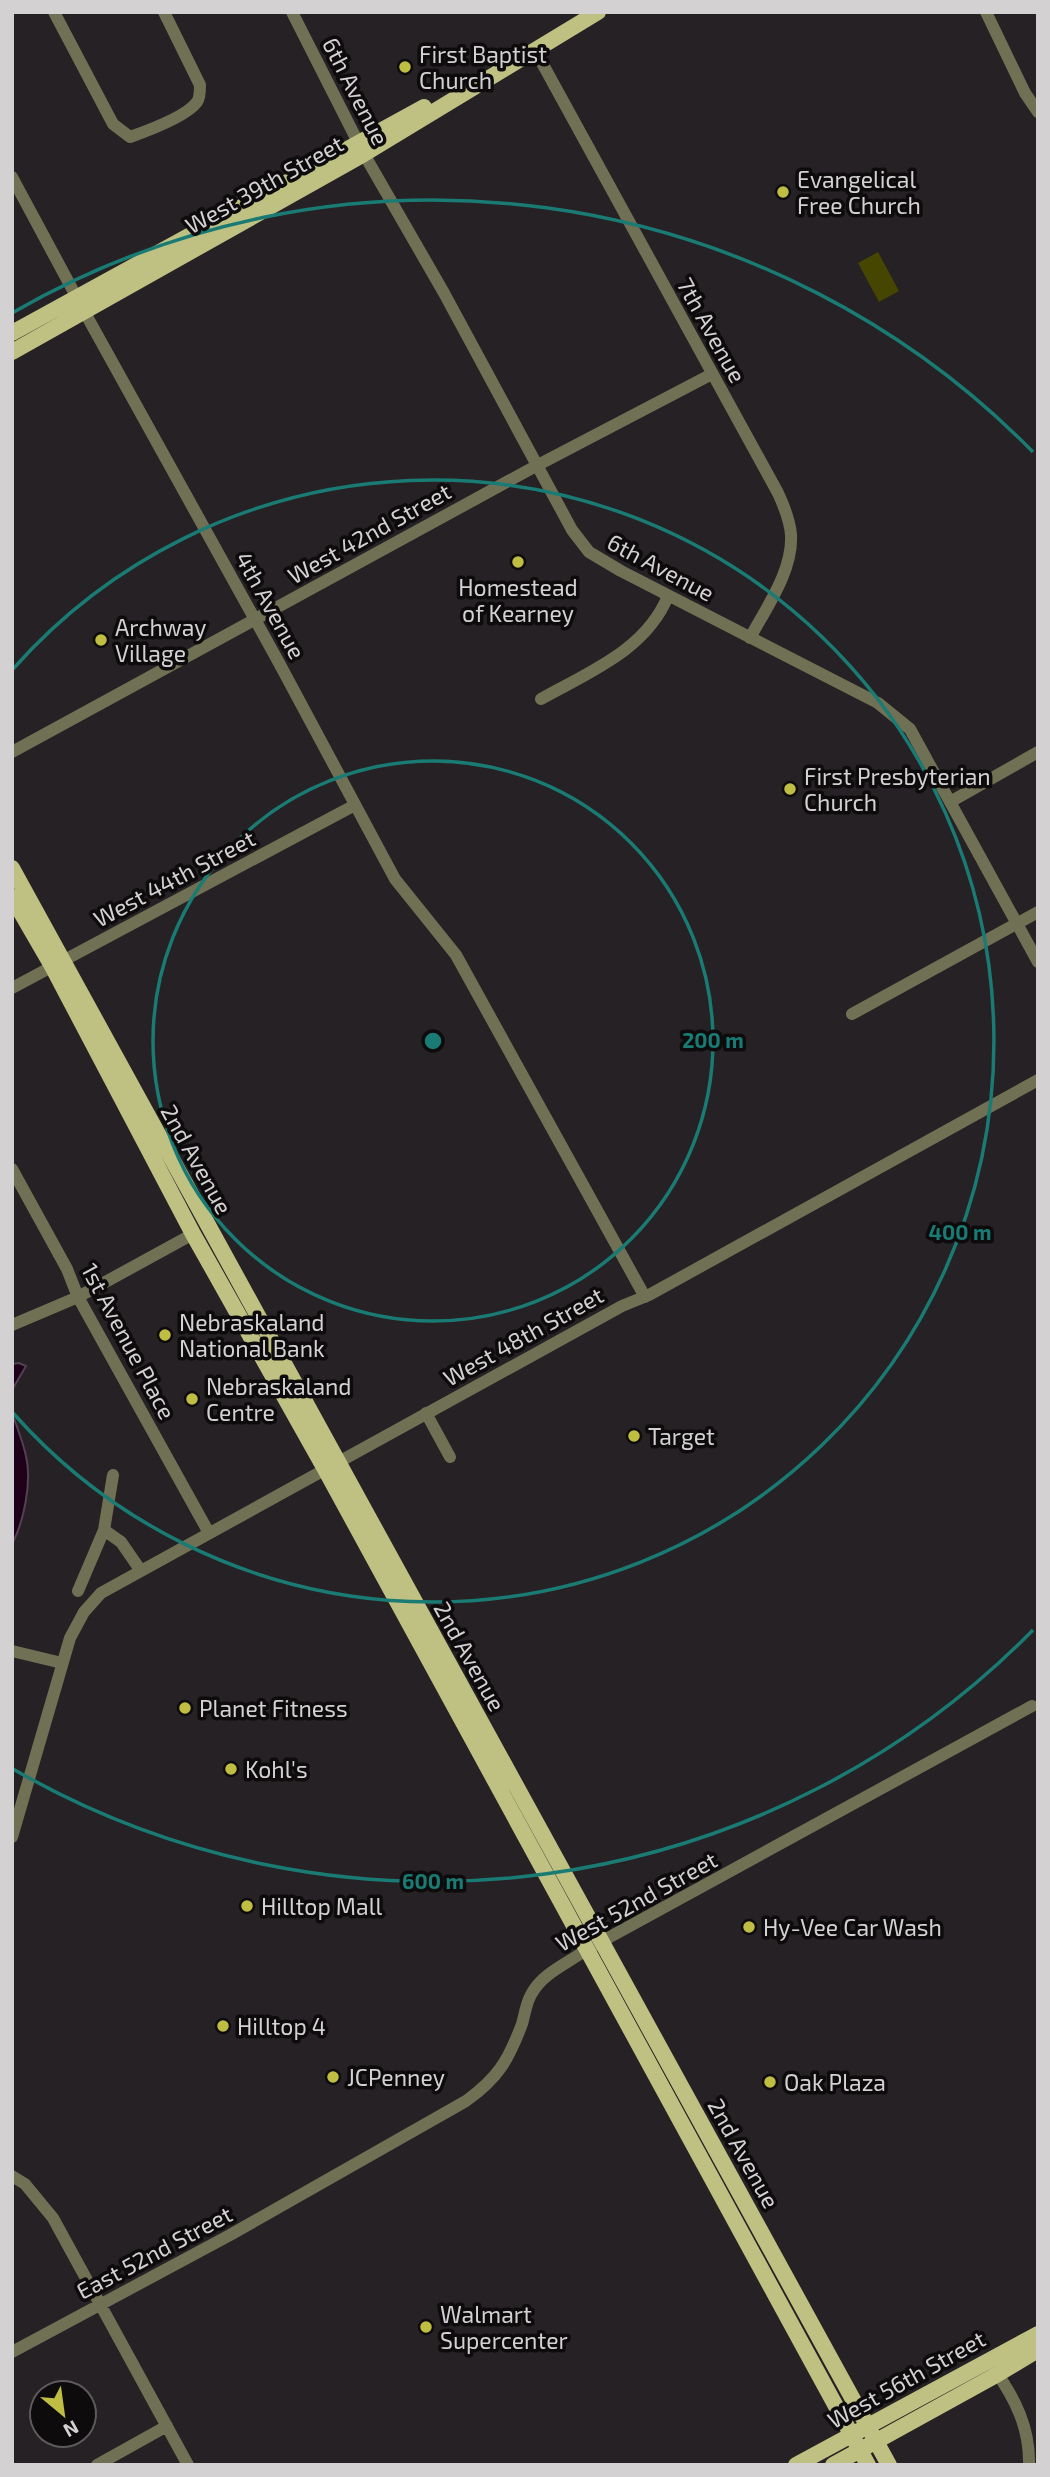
<svg xmlns="http://www.w3.org/2000/svg" width="1050" height="2477" font-family="'Exo 2',sans-serif">
	<rect width="100%" height="100%" fill="#252124"/>
	<path fill="#464600" d="M878 252 899 291 879 302 858 263Z"/>
	<path fill="#1e001a" stroke="#553f52" stroke-width="2" d="M19 1363 26 1366 12 1390V1364Z
		M12 1413C17 1427 23 1442 26 1456 32 1481 24 1522 12 1544Z"/>
	<g fill="none" stroke-linecap="round" stroke-linejoin="round">
		<path stroke="#707154" stroke-width="12" d="M54 12 113 124 130 137C147 131 186 117 197 102 200 98 200 91 200 85L164 12
			M292 12 364 154 444 293 572 530 589 552 621 571 878 703 910 729 1038 962
			M986 12 1025 93 1038 112
			M535 50 778 493C784 506 790 520 791 535 793 571 766 608 750 638
			M12 177 84 311 278 661 395 879 456 955 645 1297
			M541 699C589 672 646 650 668 596
			M12 752 536 466 712 374
			M950 802 1038 752
			M12 988 355 805
			M852 1014 1038 912
			M12 1169 67 1269 78 1297 209 1533
			M12 1325 78 1297 193 1234
			M426 1413 450 1457
			M104 1530 121 1542 141 1571
			M78 1591 104 1530 113 1475
			M12 1651 62 1663
			M12 1837 70 1638 84 1612 101 1593 622 1306 649 1295 1038 1080
			M12 2176 25 2184 53 2218 188 2465
			M12 2352 230 2235 466 2101C498 2078 508 2061 522 2024 525 2014 526 2002 532 1993 543 1973 568 1963 586 1950L1032 1706
			M994 2369C1015 2398 1030 2428 1029 2465
			M97 2465 167 2426"/>
		<path stroke="#bfc183" stroke-width="16" d="M12 333 424 107
			M12 352 364 154 598 12
			M12 868 889 2465
			M12 897 52 966 193 1234 325 1469 868 2465
			M796 2465 1038 2334
			M833 2465 998 2374 1038 2350"/>
	</g>
	<g fill="none" stroke="#197b73" stroke-width="3.5">
		<circle cx="433" cy="1041" r="280"/>
		<path d="M13 669A561 561 0 1 1 13 1413"/>
		<path d="M1033 1630A841 841 0 0 1 13 1769M12 313A841 841 0 0 1 1033 452"/>
	</g>
	<g fill="#bfbe42" stroke="#0d0b0c" stroke-width="2.5">
		<circle cx="405" cy="67" r="7"/>
		<circle cx="783" cy="192" r="7"/>
		<circle cx="518" cy="562" r="7"/>
		<circle cx="101" cy="640" r="7"/>
		<circle cx="790" cy="789" r="7"/>
		<circle cx="165" cy="1335" r="7"/>
		<circle cx="192" cy="1399" r="7"/>
		<circle cx="634" cy="1436" r="7"/>
		<circle cx="185" cy="1708" r="7"/>
		<circle cx="231" cy="1769" r="7"/>
		<circle cx="247" cy="1906" r="7"/>
		<circle cx="749" cy="1927" r="7"/>
		<circle cx="223" cy="2026" r="7"/>
		<circle cx="333" cy="2077" r="7"/>
		<circle cx="770" cy="2082" r="7"/>
		<circle cx="426" cy="2327" r="7"/>
	</g>
	<g text-anchor="middle" dominant-baseline="central" stroke-width="7" stroke-linejoin="round" paint-order="stroke">
		<g font-size="23" fill="#d4d1d3" stroke="#0d0b0c" text-anchor="start">
			<text x="419" y="54">First Baptist<tspan x="419" dy="26">Church</tspan></text>
			<text x="797" y="179">Evangelical<tspan x="797" dy="26">Free Church</tspan></text>
			<text x="518" y="587" text-anchor="middle">Homestead<tspan x="518" dy="26">of Kearney</tspan></text>
			<text x="115" y="627">Archway<tspan x="115" dy="26">Village</tspan></text>
			<text x="804" y="776">First Presbyterian<tspan x="804" dy="26">Church</tspan></text>
			<text x="179" y="1322">Nebraskaland<tspan x="179" dy="26">National Bank</tspan></text>
			<text x="206" y="1386">Nebraskaland<tspan x="206" dy="26">Centre</tspan></text>
			<text x="648" y="1436">Target</text>
			<text x="199" y="1708">Planet Fitness</text>
			<text x="245" y="1769">Kohl's</text>
			<text x="261" y="1906">Hilltop Mall</text>
			<text x="763" y="1927">Hy-Vee Car Wash</text>
			<text x="237" y="2026">Hilltop 4</text>
			<text x="347" y="2077">JCPenney</text>
			<text x="784" y="2082">Oak Plaza</text>
			<text x="440" y="2314">Walmart<tspan x="440" dy="26">Supercenter</tspan></text>
		</g>
		<g font-size="23" fill="#d4d1d3" stroke="#0d0b0c">
			<text transform="translate(356 91) rotate(63)">6th Avenue</text>
			<text transform="translate(264 184) rotate(-29)">West 39th Street</text>
			<text transform="translate(712 330) rotate(61)">7th Avenue</text>
			<text transform="translate(369 533) rotate(-29)">West 42nd Street</text>
			<text transform="translate(661 567) rotate(28)">6th Avenue</text>
			<text transform="translate(271 605) rotate(61)">4th Avenue</text>
			<text transform="translate(174 878) rotate(-28)">West 44th Street</text>
			<text transform="translate(197 1159) rotate(61)">2nd Avenue</text>
			<text transform="translate(523 1336) rotate(-29)">West 48th Street</text>
			<text transform="translate(129 1341) rotate(62)">1st Avenue Place</text>
			<text transform="translate(470 1656) rotate(61)">2nd Avenue</text>
			<text transform="translate(636 1901) rotate(-29)">West 52nd Street</text>
			<text transform="translate(744 2153) rotate(61)">2nd Avenue</text>
			<text transform="translate(154 2252) rotate(-28)">East 52nd Street</text>
			<text transform="translate(906 2379) rotate(-29)">West 56th Street</text>
		</g>
	</g>
	<circle cx="433" cy="1041" r="10" fill="#197b73" stroke="#0d0b0c" stroke-width="3.5"/>
	<g font-size="21" text-anchor="middle" font-weight="bold" fill="#197b73" stroke="#0d0b0c" stroke-width="7" stroke-linejoin="round" paint-order="stroke">
		<text x="713" y="1048">200 m</text>
		<text x="960" y="1240">400 m</text>
		<text x="433" y="1889">600 m</text>
	</g>
	<rect width="1050" height="2477" fill="none" stroke="#d4d1d3" stroke-width="28"/>
	<g transform="translate(63 2414) rotate(151)"><circle r="33" fill="#0d0b0c" stroke="#5d5a5c" stroke-width="2"/>
	<path d="M0-5L12 26L0 18L-12 26Z" fill="#bfbe42"/>
	<text y="-10" font-size="19" font-weight="bold" text-anchor="middle" fill="#d4d1d3">N</text>
	</g>
</svg>
